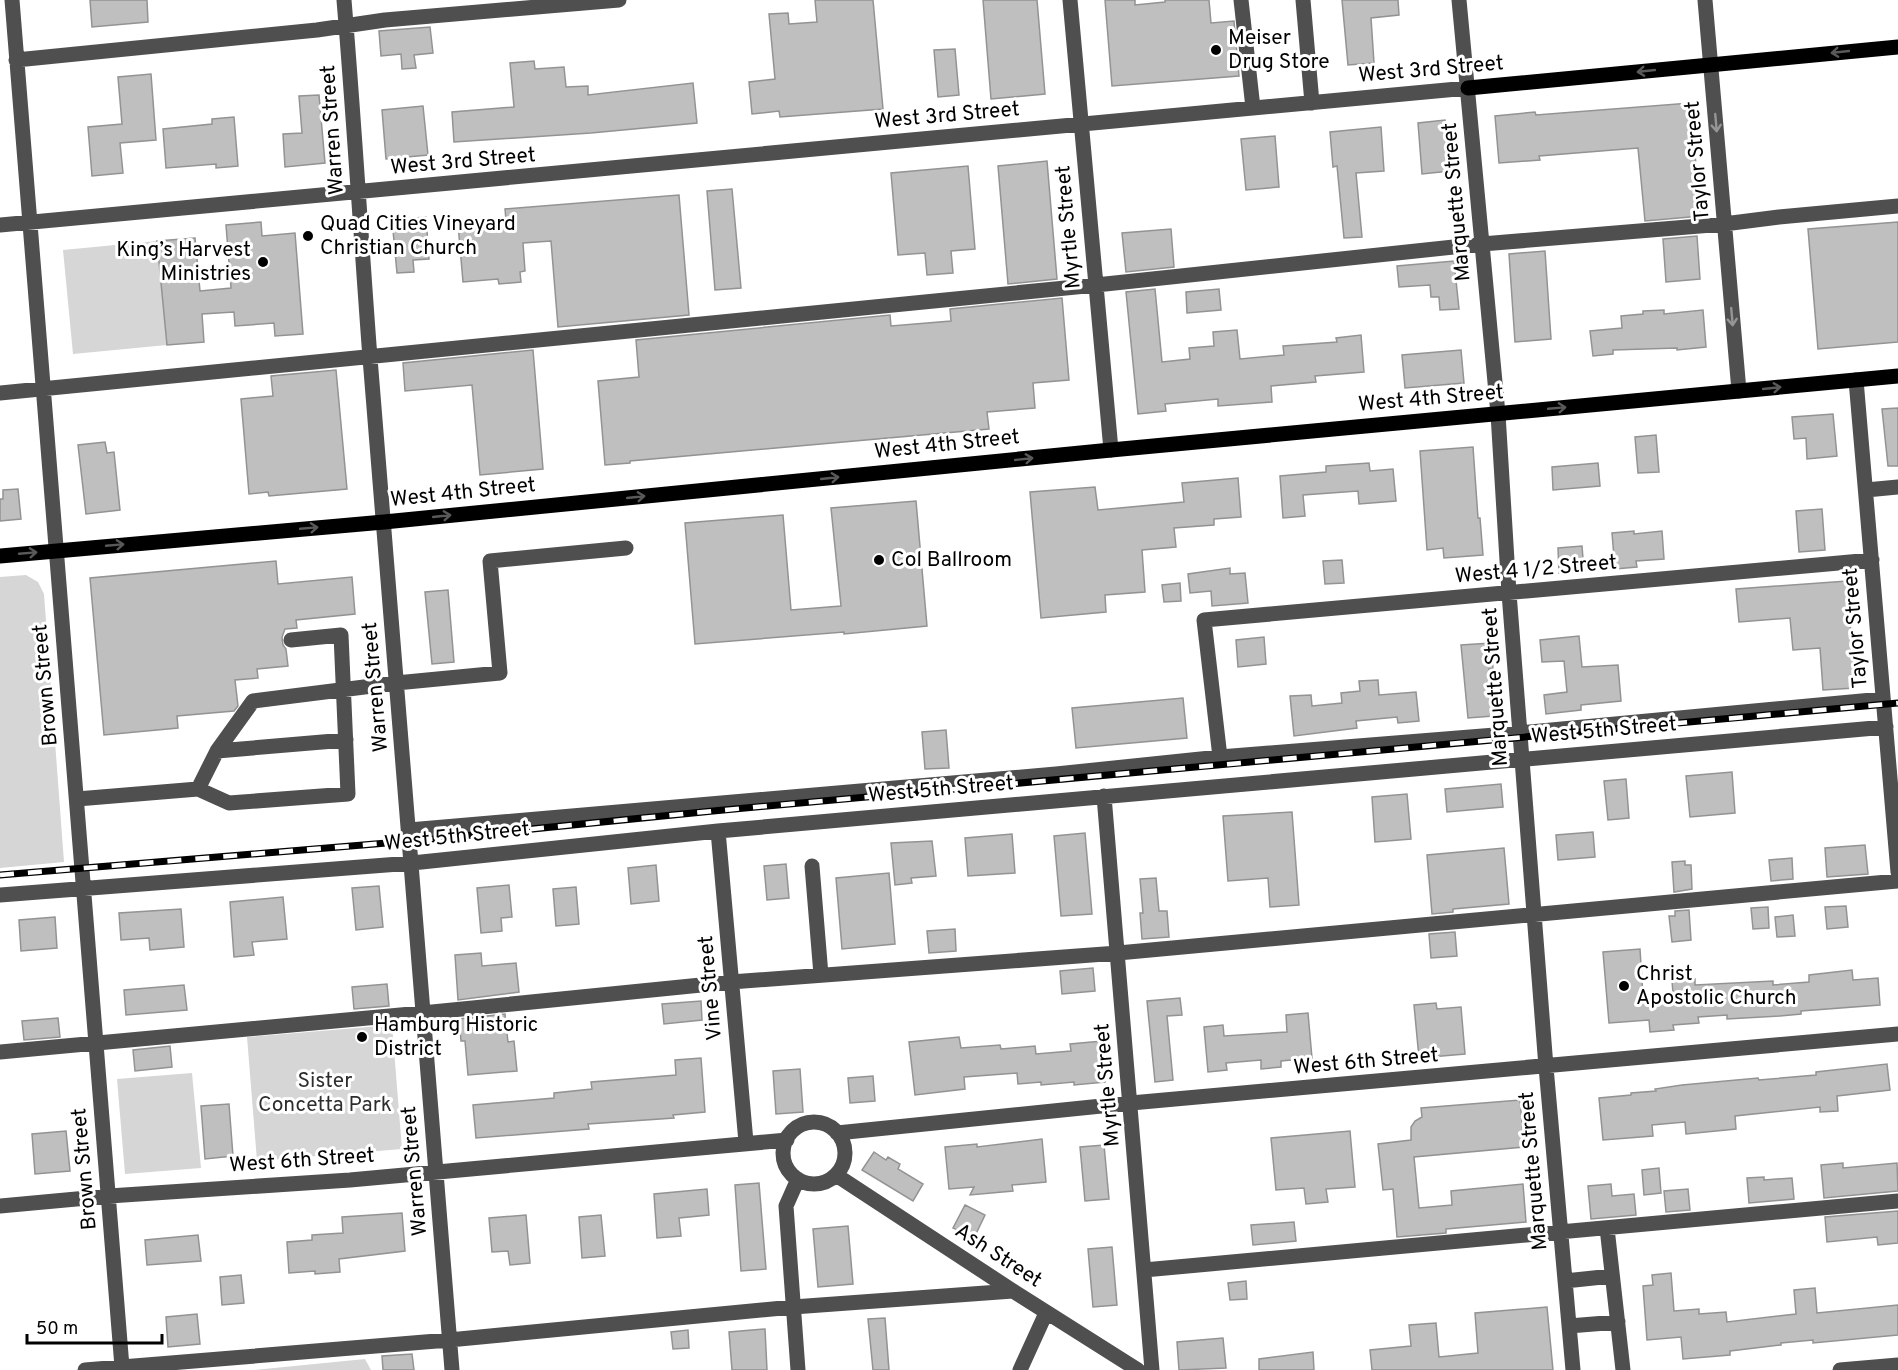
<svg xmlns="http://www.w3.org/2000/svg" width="1898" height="1370" font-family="Overpass,sans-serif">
	<rect width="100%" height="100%" fill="#fff"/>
	<path fill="#d6d6d6" d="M157 241 167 345 73 354 63 250Z
		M26 575 38 582 44 594 64 862 0 868V577Z
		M392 1025 402 1149 257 1161 247 1037Z
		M192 1073 201 1168 125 1174 117 1079Z
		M365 1359 371 1370H253Z"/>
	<path fill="#bfbfbf" stroke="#939393" stroke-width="1.5" d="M90 0H147L148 22 92 27Z
		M815 0H873L883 109 780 117 779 111 752 114 749 82 775 79 769 14 788 13 789 24 817 22Z
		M983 0H1037L1045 94 991 99Z
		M1105 0H1135V5L1165 2V0H1209L1211 23 1234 21 1239 76 1112 86Z
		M1342 0H1398L1399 15 1371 18 1374 63 1348 65Z
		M430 27 433 53 414 55 416 68 402 69 401 54 381 56 379 31Z
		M955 49 959 95 938 97 934 50Z
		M534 61 535 69 564 67 566 87 588 86V95L693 83 697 123 591 133 454 142 452 112 514 107 510 63Z
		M151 74 156 140 120 143 123 173 92 176 88 127 122 124 118 77Z
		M319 95 325 163 285 167 283 134 302 133 299 96Z
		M1690 103 1701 216 1645 221 1638 148 1539 156 1540 160 1499 163 1495 116 1535 112 1536 115Z
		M423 106 428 155 386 159 382 110Z
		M234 117 238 166 216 168V164L166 168 163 129 212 124V119Z
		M1445 120 1450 171 1422 174 1418 123Z
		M1381 127 1384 171 1356 173 1362 237 1344 238 1337 166 1333 167 1330 132Z
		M1275 136 1279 187 1246 190 1241 139Z
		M1047 161 1057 279 1008 284 998 166Z
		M968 166 975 249 951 251 953 273 927 275 925 253 898 255 891 173Z
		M732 189 741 288 715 290 707 191Z
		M679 195 689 315 558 327 551 241 523 243 525 271 520 272 521 282 499 284 498 279 463 282 458 224 506 220 505 209Z
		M426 217 429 259 413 260 414 272 397 273 392 220Z
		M261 222 262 236 295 233 303 334 275 336 274 323 235 326 234 312 202 314 204 342 167 345 157 241 195 238 200 291 231 288 226 225Z
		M1898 222V342L1818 349 1808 229Z
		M1171 229 1174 267 1126 272 1122 233Z
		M1697 236 1700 279 1666 282 1663 239Z
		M1545 251 1551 339 1515 342 1509 254Z
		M1454 261 1459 309 1440 310 1439 297H1431L1430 285 1399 287 1397 266Z
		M1155 289 1162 362 1190 359 1189 348 1214 346 1213 332 1237 330 1240 359 1284 355 1283 346 1337 342 1336 338 1361 335 1364 372 1315 376 1316 382 1271 386 1272 402 1218 406V399L1165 404 1166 411 1138 414 1126 292Z
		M1219 289 1221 310 1187 313 1186 292Z
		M1062 298 1069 380 1033 383 1035 408 987 412 989 429 630 461V463L605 465 598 381 639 377 636 340 890 315 891 326 951 321 950 309Z
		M1664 310V314L1703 310 1706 347 1677 350V348L1613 350V354L1593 356 1590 331 1622 328 1621 316 1643 314V311Z
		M533 350 543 469 480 475 472 385 405 391 403 363Z
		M1461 350 1464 383 1405 388 1402 355Z
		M336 370 347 489 269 496 268 492 249 494 241 399 273 396 271 376Z
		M1898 408V466H1888L1882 409Z
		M1833 414 1837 456 1807 459 1806 438 1794 439 1792 417Z
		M1656 435 1659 472 1638 473 1635 437Z
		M105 442 107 453 114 452 120 510 86 514 78 445Z
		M1473 447 1478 518H1480L1483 555 1444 558 1443 548 1427 550 1420 451Z
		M1369 463 1370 471 1393 469 1396 501 1359 504 1358 491 1303 495 1305 516 1283 518 1280 476 1326 472V466Z
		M1598 463 1600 486 1553 490 1552 467Z
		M1238 478 1241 517 1214 519V525L1174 528 1176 547 1142 550 1145 592 1105 595 1106 612 1041 618 1030 492 1095 487 1098 510 1184 502 1182 483Z
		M18 489 21 519 0 521V499H3V490Z
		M916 501 927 626 844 634V632L695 644 685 523 783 515 791 610 841 606 831 508Z
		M1822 509 1825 550 1799 552 1796 511Z
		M1634 531V534L1662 531 1664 559 1636 561 1637 567 1615 569 1612 533Z
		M1582 546 1584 571 1559 573 1558 548Z
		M1342 560 1344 583 1325 584 1323 561Z
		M276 561 278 584 352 577 355 614 296 620 297 628 285 629 282 637 283 645 286 649 288 666 257 669 258 678 235 680 238 706 234 711 177 716 178 728 104 735 90 578Z
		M1230 568V574L1245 573 1248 603 1212 606 1211 591 1190 593 1188 574Z
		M1847 581 1855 688 1823 690 1820 648 1793 650 1790 618 1739 622 1736 589Z
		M1180 583 1181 601 1164 602 1162 585Z
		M448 590 454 662 432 664 425 592Z
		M1579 636 1582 667 1618 665 1621 701 1581 705V710L1546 714 1544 695 1567 692 1564 661 1542 662 1540 640Z
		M1264 637 1266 664 1238 667 1236 640Z
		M1491 643 1493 669H1489L1493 716 1468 718 1461 645Z
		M1378 680 1379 695 1416 692 1419 721 1398 723 1397 717 1356 721 1357 728 1294 736 1290 696 1311 695 1312 706 1342 703 1341 693 1360 691 1359 681Z
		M1183 698 1187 738 1076 748 1072 708Z
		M946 730 949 768 925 769 922 732Z
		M1732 772 1735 813 1690 817 1686 776Z
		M1626 779 1629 818 1608 820 1604 781Z
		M1501 784 1503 807 1447 812 1445 789Z
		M1407 794 1411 839 1375 842 1372 797Z
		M1292 812 1299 905 1270 907 1268 878 1228 881 1223 816Z
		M1593 832 1595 857 1558 860 1556 835Z
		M1085 833 1092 914 1061 916 1054 836Z
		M1012 834 1015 873 968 876 965 838Z
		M932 841 936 876 911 878 912 883 895 885 891 843Z
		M1865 845 1868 874 1827 877 1825 848Z
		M1504 848 1509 904 1453 909V912L1432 914 1427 855Z
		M1792 858 1793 879 1771 881 1769 860Z
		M1685 861V865H1691L1692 889 1674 892 1672 862Z
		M786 864 789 898 767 900 764 866Z
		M656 865 659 901 631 904 628 868Z
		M889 873 895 944 842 949 836 878Z
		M1156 878 1159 911H1167L1169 937 1142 939 1140 913H1143L1140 879Z
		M509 885 512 917 501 918 502 931 481 933 477 888Z
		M379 886 383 927 356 930 352 888Z
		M576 887 579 924 556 926 553 889Z
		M283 897 287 939 252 942 254 955 234 957 230 902Z
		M1846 906 1848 927 1827 929 1825 907Z
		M1768 907 1769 928 1753 929 1751 908Z
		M181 909 184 947 150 950 149 938 121 940 119 913Z
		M1689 910 1691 940 1672 942 1669 916H1675V911Z
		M1793 915 1795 936 1777 937 1775 917Z
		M55 917 57 948 21 951 19 920Z
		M955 929 956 951 929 953 927 931Z
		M1455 932 1457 956 1431 958 1429 934Z
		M1640 949 1643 996 1673 993 1672 981 1695 979V985L1773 981V985L1809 982V975L1852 970 1853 980 1878 978 1880 1005 1801 1011V1014L1780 1016 1727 1019V1015L1698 1017 1699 1023 1673 1025 1674 1030 1650 1032 1649 1020 1609 1023 1603 952Z
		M481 953 482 966 516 963 519 992 458 1000 455 955Z
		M1093 968 1095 991 1062 994 1060 971Z
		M387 984 389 1006 354 1009 352 987Z
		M184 985 187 1010 126 1015 124 990Z
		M1180 998 1182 1015 1167 1016 1173 1080 1155 1082 1147 1001Z
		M701 1001 702 1020 664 1024 662 1004Z
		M1436 1003 1437 1009 1461 1007 1465 1054 1419 1058 1414 1005Z
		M1308 1013 1312 1058 1281 1061V1067L1261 1069V1060L1226 1063 1227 1070 1208 1072 1204 1027 1223 1025 1224 1036 1287 1032 1286 1015Z
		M505 1014 508 1042 514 1041 517 1071 468 1075 465 1041H461L459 1019Z
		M58 1018 60 1037 24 1040 22 1021Z
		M959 1037 961 1048 1000 1045 1001 1049 1035 1046 1036 1054 1071 1051 1070 1044 1102 1041 1105 1082 1074 1085V1082L1041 1085V1082L1018 1084 1017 1073 964 1077 965 1089 915 1095 909 1042Z
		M170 1046 172 1067 135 1071 133 1050Z
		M701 1058 705 1112 673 1115 674 1118 588 1124 589 1129 476 1138 473 1105 554 1098V1093L592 1089 591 1082 676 1075 675 1060Z
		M1887 1064 1890 1090 1837 1096 1838 1111 1820 1112V1107L1735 1116 1736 1129 1686 1134 1685 1122 1652 1125 1653 1136 1603 1140 1599 1098 1631 1095V1093L1656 1091 1655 1089 1682 1085 1758 1078 1759 1080 1816 1075V1072Z
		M800 1069 803 1112 776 1114 773 1071Z
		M873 1076 875 1101 850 1103 848 1078Z
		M1520 1100 1524 1147 1414 1157 1419 1208 1452 1205 1451 1191 1523 1184 1526 1222 1446 1229V1233L1397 1237 1393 1189 1383 1190 1378 1144 1411 1140V1127L1415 1121 1422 1117 1421 1108Z
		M229 1104 233 1156 205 1159 201 1106Z
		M66 1131 70 1171 35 1174 32 1134Z
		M1350 1131 1355 1187 1326 1189 1328 1202 1306 1204 1304 1188 1276 1190 1271 1138Z
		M1042 1139 1046 1182 1012 1185 1013 1191 970 1195 974 1187 949 1189 945 1147 977 1144V1147Z
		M1104 1145 1109 1199 1085 1201 1080 1147Z
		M874 1152 886 1160 888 1157 900 1164 898 1169 923 1184 913 1201 862 1170Z
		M1843 1163V1168L1897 1163 1898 1191 1824 1198 1821 1165Z
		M1659 1168 1661 1193 1644 1195 1642 1170Z
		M1764 1177V1180L1792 1178 1794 1199 1749 1203 1747 1178Z
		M759 1183 766 1269 741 1271 735 1185Z
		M1611 1184 1612 1196 1634 1194 1636 1215 1591 1219 1588 1186Z
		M707 1189 709 1215 679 1218 681 1236 657 1238 654 1194Z
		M1688 1189 1690 1210 1666 1212 1664 1191Z
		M965 1205 985 1215 974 1238 953 1228Z
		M1898 1211V1243L1878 1245 1877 1237 1827 1242 1825 1217Z
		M402 1213 405 1251 339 1259 340 1272 315 1274V1271L289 1273 287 1242 312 1240V1235L343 1233 342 1217Z
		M526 1215 530 1263 510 1265 508 1251 492 1252 489 1218Z
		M601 1215 605 1256 582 1258 579 1217Z
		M1294 1222 1296 1241 1253 1245 1251 1225Z
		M848 1226 853 1284 818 1287 813 1229Z
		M198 1235 201 1261 147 1265 145 1240Z
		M1112 1247 1117 1305 1093 1307 1088 1249Z
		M1671 1273 1674 1311 1699 1309V1314L1726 1312 1727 1322 1796 1314 1794 1290 1815 1288 1817 1313 1898 1305V1335L1813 1343V1340L1781 1343V1345L1730 1351V1355L1683 1359 1681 1337 1647 1340 1643 1286 1653 1285 1652 1275Z
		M241 1275 244 1303 222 1305 220 1277Z
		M1246 1281 1247 1299 1230 1300 1228 1283Z
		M1547 1307 1553 1370H1372L1370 1350 1411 1346 1409 1325 1436 1323 1439 1357 1478 1353 1475 1313Z
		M197 1314 200 1344 168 1347 166 1317Z
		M885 1318 889 1370H873L868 1319Z
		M765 1329 767 1370H732L729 1332Z
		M688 1330 689 1348 673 1349 671 1332Z
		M1223 1338 1226 1368 1179 1370 1177 1342Z
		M1313 1352 1314 1370H1259V1359Z
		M412 1354 414 1370H383L382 1356Z"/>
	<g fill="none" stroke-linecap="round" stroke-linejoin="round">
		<path stroke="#4f4f4f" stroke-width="15" d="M12 0 122 1367
			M344 0C354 119 361 239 370 358 397 696 426 1033 452 1370
			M1070 0 1111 450
			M1241 0 1253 108
			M1303 0 1312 103
			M1459 0 1498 414 1509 593 1546 1067 1573 1370
			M1705 0 1739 391
			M16 60 317 30 385 20 619 0
			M0 225 1468 88
			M1856 380 1898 872
			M0 393 1096 285 1482 244 1724 224 1779 217 1898 206
			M1866 490 1898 487
			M217 751 346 740
			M1220 757 1204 620 1872 560
			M198 789 229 803 348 794 341 635 291 640
			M1104 796 1152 1370
			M77 799 198 789 217 751 253 701 396 683 500 673 490 561 626 548
			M409 830 1056 774 1220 757 1520 733 1883 699
			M718 831 746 1142
			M812 866 821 975
			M0 895 412 863 718 831 1886 727
			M0 1052 422 1013 731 982 1118 953 1898 881
			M783 1153a31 31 0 1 1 62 0a31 31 0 1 1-62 0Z
			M837 1133 1131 1103 1898 1034
			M836 1175 1013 1291 1138 1370
			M0 1206 109 1196 350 1180 787 1140
			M1607 1228 1623 1370
			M1144 1270 1898 1201
			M1565 1281 1612 1276
			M1569 1326 1618 1322
			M85 1370 449 1340 793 1307 1013 1291
			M798 1370 786 1206 798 1179
			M1020 1370 1046 1313
			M1840 1370 1898 1365"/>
		<path stroke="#000" stroke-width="15" d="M1468 88 1898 47
			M0 556 384 522 1111 450 1898 376"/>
		<g stroke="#000" stroke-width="7">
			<path id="rail" d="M0 875 411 841 713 811 1898 703"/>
		</g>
		<use href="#rail" stroke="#fff" stroke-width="4.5" stroke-dasharray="14" stroke-linecap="butt"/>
	</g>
	<defs><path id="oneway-shaft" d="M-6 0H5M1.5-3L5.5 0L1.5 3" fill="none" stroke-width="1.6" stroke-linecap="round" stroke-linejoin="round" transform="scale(1.5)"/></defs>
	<g stroke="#595959">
		<use href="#oneway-shaft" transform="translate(1840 52) rotate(174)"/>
		<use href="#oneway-shaft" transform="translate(1646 71) rotate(174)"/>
		<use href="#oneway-shaft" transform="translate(1772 388) rotate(-6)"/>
		<use href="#oneway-shaft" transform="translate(1557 408) rotate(-5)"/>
		<use href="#oneway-shaft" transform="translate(1024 459) rotate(-6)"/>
		<use href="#oneway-shaft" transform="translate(830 478) rotate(-6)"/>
		<use href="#oneway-shaft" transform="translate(636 497) rotate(-6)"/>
		<use href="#oneway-shaft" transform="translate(442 516) rotate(-6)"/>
		<use href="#oneway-shaft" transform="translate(309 528) rotate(-5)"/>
		<use href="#oneway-shaft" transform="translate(115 545) rotate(-5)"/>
		<use href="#oneway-shaft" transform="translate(28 553) rotate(-5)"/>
	</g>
	<g stroke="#959595">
		<use href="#oneway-shaft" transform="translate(1716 123) rotate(85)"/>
		<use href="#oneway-shaft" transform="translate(1732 317) rotate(85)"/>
	</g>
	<g fill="#000" stroke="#fff" stroke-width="2">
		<circle cx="1216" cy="50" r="6"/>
		<circle cx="308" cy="236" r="6"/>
		<circle cx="263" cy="262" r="6"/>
		<circle cx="879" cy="560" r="6"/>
		<circle cx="1624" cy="986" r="6"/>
		<circle cx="362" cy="1037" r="6"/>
	</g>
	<g text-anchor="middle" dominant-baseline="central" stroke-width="6" stroke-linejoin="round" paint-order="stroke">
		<g font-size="21" fill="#000" stroke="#fff" text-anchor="start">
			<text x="1228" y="38">Meiser<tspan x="1228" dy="24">Drug Store</tspan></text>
			<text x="320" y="224">Quad Cities Vineyard<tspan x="320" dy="24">Christian Church</tspan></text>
			<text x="251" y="250" text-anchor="end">King’s Harvest<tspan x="251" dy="24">Ministries</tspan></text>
			<text x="891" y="560">Col Ballroom</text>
			<text x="1636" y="974">Christ<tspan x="1636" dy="24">Apostolic Church</tspan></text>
			<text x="374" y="1025">Hamburg Historic<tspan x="374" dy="24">District</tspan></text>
		</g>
		<g font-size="21" fill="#000" stroke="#fff">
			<text transform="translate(1431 70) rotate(-5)">West 3rd Street</text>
			<text transform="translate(947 116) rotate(-5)">West 3rd Street</text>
			<text transform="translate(333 130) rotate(-94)">Warren Street</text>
			<text transform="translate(1698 161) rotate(-95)">Taylor Street</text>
			<text transform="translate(463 162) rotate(-5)">West 3rd Street</text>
			<text transform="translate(1457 202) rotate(-95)">Marquette Street</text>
			<text transform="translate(1069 227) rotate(-95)">Myrtle Street</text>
			<text transform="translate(1431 399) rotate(-5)">West 4th Street</text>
			<text transform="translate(947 445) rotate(-6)">West 4th Street</text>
			<text transform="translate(463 493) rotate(-6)">West 4th Street</text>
			<text transform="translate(1536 570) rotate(-5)">West 4 1/2 Street</text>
			<text transform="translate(1856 628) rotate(-95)">Taylor Street</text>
			<text transform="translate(46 685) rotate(-95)">Brown Street</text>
			<text transform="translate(376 687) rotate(-95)">Warren Street</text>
			<text transform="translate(1496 687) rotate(-94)">Marquette Street</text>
			<text transform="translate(1604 731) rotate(-5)">West 5th Street</text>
			<text transform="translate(941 790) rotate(-5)">West 5th Street</text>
			<text transform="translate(457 837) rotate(-6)">West 5th Street</text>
			<text transform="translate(711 988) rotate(-95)">Vine Street</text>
			<text transform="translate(1366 1062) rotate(-5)">West 6th Street</text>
			<text transform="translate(1108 1085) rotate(-95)">Myrtle Street</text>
			<text transform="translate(302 1161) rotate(-4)">West 6th Street</text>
			<text transform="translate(85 1169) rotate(-95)">Brown Street</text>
			<text transform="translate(415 1171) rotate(-95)">Warren Street</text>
			<text transform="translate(1534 1171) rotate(-95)">Marquette Street</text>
			<text transform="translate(998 1256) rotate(33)">Ash Street</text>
		</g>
		<g font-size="21" fill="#2d2d2d" stroke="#fff">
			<text x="325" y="1081">Sister<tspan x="325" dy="24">Concetta Park</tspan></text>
		</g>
	</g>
	<path d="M27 1334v9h135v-9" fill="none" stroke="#000000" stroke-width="3"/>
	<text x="36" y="1334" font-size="18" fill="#000000" stroke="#ffffff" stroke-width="4.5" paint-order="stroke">50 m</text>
</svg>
